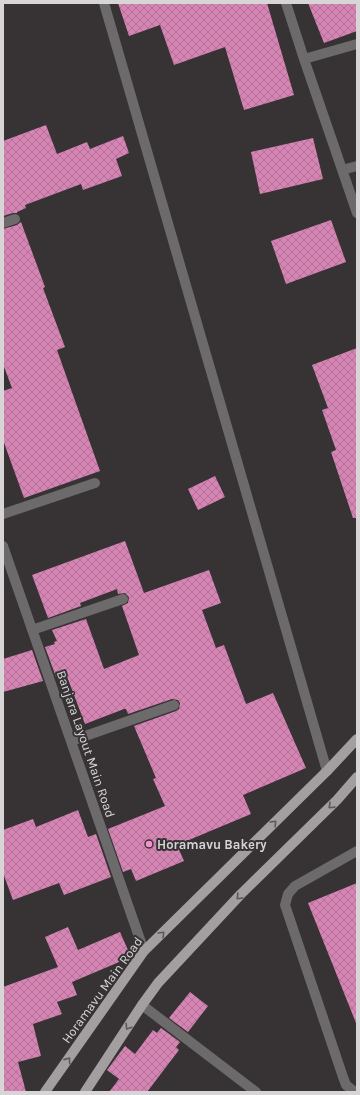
<svg xmlns="http://www.w3.org/2000/svg" width="360" height="1095" font-family="Karla,sans-serif">
	<defs>
		<pattern id="building-cross-hatch" width="8" height="8" patternUnits="userSpaceOnUse"><rect width="8" height="8" fill="#d684b4"/><path d="M0 0l8 8M0 8l8-8" fill="none" stroke="#b07397"/></pattern>
	</defs>
	<rect width="100%" height="100%" fill="#373335"/>
	<path fill="url(#building-cross-hatch)" d="M118 3H267L294 95 244 110 225 47 174 65 160 25 129 36Z
		M308 3H357V31L324 43Z
		M46 125 57 154 87 142 90 149 123 136 129 153 116 159 122 176 83 190 81 184 25 205 26 208 17 212V213H13L3 216V141Z
		M313 138 323 179 260 194 251 152Z
		M331 220 346 262 286 284 271 241Z
		M21 222 45 287 43 288 65 347 57 350 100 471 24 498 3 440V391L12 388 3 364V229L17 225Z
		M357 348V518H353L331 452 336 450 322 410 328 408 312 365Z
		M215 476 225 497 198 510 188 489Z
		M125 541 144 593 209 570 221 603 202 610 216 648 224 645 246 704 273 693 306 768 243 795 251 814 177 845 184 861 136 881 131 869 123 872 108 829 165 806 153 779 156 778 134 726 176 711 179 709 180 703 178 700 172 699 128 714 126 709H124L85 724 66 674 56 677 45 647 55 644 54 642 57 641 52 630 86 619 104 669 139 655 122 606 128 603 129 597 125 593 118 594 117 589 80 603 81 606 48 618 32 575Z
		M32 650 43 681 3 692V659Z
		M78 810 88 837 96 834 111 877 64 895 59 883 13 900 3 873V830L33 819 36 827Z
		M357 883V1023H356L308 903Z
		M68 927 78 950 120 932 131 957 72 982 77 995 57 1002 62 1014 33 1024 41 1056 18 1062 26 1092H3V987L58 967 45 937Z
		M190 992 208 1006 188 1032 169 1018Z
		M161 1028 180 1042 176 1047 179 1050 147 1092H109L119 1079 107 1070 125 1046 135 1054 153 1030 157 1033Z"/>
	<g fill="none" stroke-linecap="round" stroke-linejoin="round">
		<path stroke="#6c6a6b" stroke-width="10" d="M104 3 327 771
			M286 3 304 59 357 213
			M304 59 357 44
			M342 170 357 166
			M3 223 15 219
			M3 514 95 483
			M3 546 144 951
			M32 630 123 599
			M71 741 174 705
			M142 1005 256 1092
			M355 1092 346 1085 343 1077 285 905 288 894 295 886 357 851"/>
		<path stroke="#a39ea0" stroke-width="10" d="M45 1092 144 951 327 771 357 739
			M85 1092 142 1005 158 983 241 894 337 800 357 777"/>
	</g>
	<defs><path id="oneway-chevron" d="M-2-3.5L2.5 0L-2 3.5" fill="none" stroke-width="1.6" stroke-linecap="round" stroke-linejoin="round"/></defs>
	<g stroke="#5d585a">
		<use href="#oneway-chevron" transform="translate(331 806) rotate(136)"/>
		<use href="#oneway-chevron" transform="translate(274 823) rotate(-45)"/>
		<use href="#oneway-chevron" transform="translate(239 897) rotate(134)"/>
		<use href="#oneway-chevron" transform="translate(162 934) rotate(-45)"/>
		<use href="#oneway-chevron" transform="translate(128 1027) rotate(123)"/>
		<use href="#oneway-chevron" transform="translate(68 1060) rotate(-55)"/>
	</g>
	<circle fill="#f790cd" stroke="#373335" stroke-width="1.5" cx="149" cy="844" r="4"/>
	<g text-anchor="middle" dominant-baseline="central" stroke-width="4" stroke-linejoin="round" paint-order="stroke">
		<g font-size="13" fill="#d7d5d6" stroke="#373335">
			<text transform="translate(86 744) rotate(71)">Banjara Layout Main Road</text>
			<text transform="translate(102 990) rotate(-54)">Horamavu Main Road</text>
		</g>
		<g font-size="13" font-weight="bold" fill="#d7d5d6" stroke="#373335" text-anchor="start">
			<text x="157" y="844">Horamavu Bakery</text>
		</g>
	</g>
	<rect width="360" height="1095" fill="none" stroke="#d7d5d6" stroke-width="8"/>
</svg>
